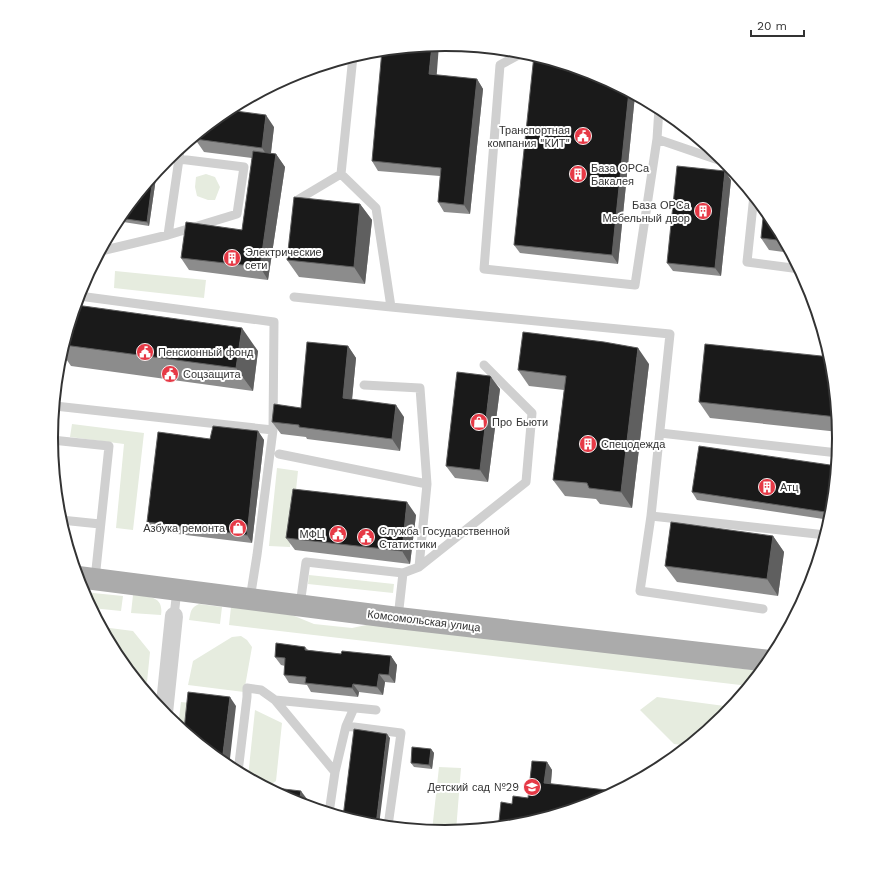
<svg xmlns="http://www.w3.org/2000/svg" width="891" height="876" font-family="'Work Sans',sans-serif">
	<rect width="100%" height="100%" fill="#fff"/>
	<path fill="#e6ecdf" d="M206 174 215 177 220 187 215 200H208L197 196 195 187 196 177Z
		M115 271 206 280 204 298 114 288Z
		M72 424 144 433 133 530 116 528 124 444 70 437Z
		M277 468 298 471 290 547 269 546Z
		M309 575 394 584 393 593 308 584Z
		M83 592 123 596 121 611 92 608Z
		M133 595C148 597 164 595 161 615L131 613Z
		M199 604 222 607 220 624 189 620C191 612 190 608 199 604Z
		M231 607 292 615 314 624 352 628 371 624 761 671 749 686 229 625Z
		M102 627 133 631 150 652 147 682 138 681 118 657Z
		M241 636 247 640 252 647 244 692 188 685 193 661 232 637Z
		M657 697 732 707 724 717 689 746 674 744 640 710Z
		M181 702 190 703 186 732 178 726Z
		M255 710 282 723 276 781 267 787 248 777Z
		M439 767 461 768 456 831 445 832 432 831Z"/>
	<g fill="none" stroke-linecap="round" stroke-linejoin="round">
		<path stroke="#d0d0d0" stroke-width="9" d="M524 52 500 65 484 269 635 285 657 139 659 108
			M353 56 341 174 376 208 391 307 670 334 651 516 826 535
			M657 139 727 163
			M754 195 747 262 800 269
			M298 209 299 199 341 174
			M168 235 179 159 180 149
			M101 251 168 235 237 214 244 167 179 159
			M79 296 274 322 273 430 257 555 250 599
			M294 297 391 307
			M364 385 420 388 427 484 419 567
			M55 406 273 430
			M660 433 838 453
			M52 440 109 446 95 579
			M279 454 427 484
			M651 516 640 591 763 609
			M61 520 100 524
			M403 573 419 567 526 482 532 413 484 365
			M300 605 306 562 403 573 398 618
			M174 616 177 590
			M275 700 376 710
			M346 726 401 733 388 826
			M238 772 247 697V688L261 690 275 700 335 772 329 813
			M335 772 346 726 354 708"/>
		<path stroke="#d0d0d0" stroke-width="18" d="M164 713 174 616"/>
		<path stroke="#ababab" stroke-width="22" d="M78 577 398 618 770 661"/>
	</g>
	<path fill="#8c8c8c" d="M596 74 635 95 618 264 520 253 514 245Z
		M437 75 477 79 483 89 470 214 444 212 438 202 440 176 378 171 372 161Z
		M680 124 687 129H684Z
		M274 127 271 153 276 154 285 167 268 280 189 270 181 258 242 230 252 158 204 152 195 139Z
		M157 171 149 226 117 221 118 219Z
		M731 180 721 276 673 271 667 263Z
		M360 204 372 220 365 284 299 277 287 260Z
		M773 219 791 253 769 250 761 238Z
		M76 305 258 351 253 391 71 366 62 353Z
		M348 346 356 358 352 399 404 417 400 451 307 439 306 437 281 434 272 422 301 408Z
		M832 361 839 432 710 418 699 402Z
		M649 364 632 508 600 504 596 499 565 496 553 480 564 390 529 386 518 370Z
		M500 389 488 482 455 478 446 466Z
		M258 431 264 440 252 543 153 531 147 522 210 439Z
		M837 466 832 515 830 520 697 500 692 492Z
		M416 515 410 564 295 550 286 538Z
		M773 536 784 552 778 596 677 582 665 566Z
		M305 647 308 650 341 654 391 656 397 665 395 683 385 682 383 695 359 692 358 697 311 692 307 685 289 683 284 675 285 666 281 665 275 657Z
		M431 749 434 753 432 769 414 767 411 763Z
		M547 762 552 770 551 784 522 824 502 826 499 821 512 804 528 798Z"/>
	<path fill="#5f5f5f" d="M432 45H439L436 84 429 74Z
		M477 79 483 89 470 214 464 205Z
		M629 91 635 95 618 264 612 255Z
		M266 115 274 127 270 160 262 148Z
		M276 154 285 167 268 280 260 267Z
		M157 171 149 226 147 222 153 177Z
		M725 171 731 180 721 276 715 268Z
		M360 204 372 220 365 284 354 267Z
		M242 328 258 351 253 391 236 368Z
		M348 346 356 358 351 410 343 398Z
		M638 348 649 364 632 508 621 492Z
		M491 377 500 389 488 482 480 470Z
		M396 405 404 417 400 451 392 439Z
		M258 431 264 440 252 543 247 535Z
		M407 502 416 515 410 564 402 551Z
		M773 536 784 552 778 596 767 579Z
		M391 656 397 665 395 683 389 675Z
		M379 674 385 682 383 695 377 687Z
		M353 684 359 692 358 697 352 688Z
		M230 697 236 706 229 767 222 762Z
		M387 734 390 738 379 825H376Z
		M431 749 434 753 432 769 429 765Z
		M547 762 552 770 550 791 544 783Z
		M301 791 307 799 306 805 299 803Z"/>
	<path fill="#1a1a1a" stroke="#5f5f5f" d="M432 45 429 74 477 79 464 205 438 202 441 168 372 161 382 50Z
		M534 55 596 74 629 91 612 255 514 245Z
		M228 110 266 115 262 148 195 139 196 136Z
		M253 151 276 154 260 267 181 258 186 222 242 230Z
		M677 166 725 171 715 268 667 263Z
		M153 177 147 222 119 218Z
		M294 197 360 204 354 267 287 260Z
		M764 208 773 219 785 241 761 238Z
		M76 305 242 328 236 368 64 345Z
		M523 332 604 342 638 348 621 492 589 488 587 483 553 480 566 376 518 370Z
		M307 342 348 346 343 398 396 405 392 439 299 427V425L272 422 274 404 301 408Z
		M705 344 831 357 832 361 837 417 699 402Z
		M457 372 490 376 491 377 480 470 446 466Z
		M213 426 258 431 247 535 147 522 158 432 210 439Z
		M699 446 837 466 832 513 692 492Z
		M293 489 407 502 402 551 286 538Z
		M671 522 773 536 767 579 665 566Z
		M802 587 810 588 799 608Z
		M276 643 305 647V650L341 654 342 651 391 656 389 675 379 674 377 687 353 684 352 688 305 683 306 677 284 675 285 658 275 657Z
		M188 692 230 697 222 762 184 730Z
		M354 729 387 734 376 825 368 824 356 820V819L343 817Z
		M412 747 431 749 429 765 411 763Z
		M532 761 547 762 544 783 616 791 596 802 522 824 510 826V822L499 821 501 802 512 804 513 796 528 798Z
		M266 787 301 791 299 803 295 802Z"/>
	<defs>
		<g id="civic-disc" transform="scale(0.9)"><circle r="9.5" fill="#e63946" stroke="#fff"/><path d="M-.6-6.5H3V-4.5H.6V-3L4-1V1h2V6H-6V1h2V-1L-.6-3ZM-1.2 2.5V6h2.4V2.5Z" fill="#fff"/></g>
		<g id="building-disc" transform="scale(0.9)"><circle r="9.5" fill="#e63946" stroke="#fff"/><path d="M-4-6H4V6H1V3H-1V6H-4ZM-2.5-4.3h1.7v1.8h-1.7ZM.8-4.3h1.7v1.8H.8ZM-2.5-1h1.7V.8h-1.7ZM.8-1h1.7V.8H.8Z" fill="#fff"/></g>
		<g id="shop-disc" transform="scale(0.9)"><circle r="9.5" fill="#e63946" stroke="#fff"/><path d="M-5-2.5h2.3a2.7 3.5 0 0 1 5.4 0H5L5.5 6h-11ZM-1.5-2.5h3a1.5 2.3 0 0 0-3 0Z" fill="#fff"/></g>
		<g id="school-disc" transform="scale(0.9)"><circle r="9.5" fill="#e63946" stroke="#fff"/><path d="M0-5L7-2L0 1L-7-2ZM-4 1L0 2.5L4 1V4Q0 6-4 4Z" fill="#fff"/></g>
	</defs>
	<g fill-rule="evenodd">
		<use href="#civic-disc" x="583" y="136"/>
		<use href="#building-disc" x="578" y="174"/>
		<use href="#building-disc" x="703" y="211"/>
		<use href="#building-disc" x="232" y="258"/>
		<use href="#civic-disc" x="145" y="352"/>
		<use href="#civic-disc" x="170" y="374"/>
		<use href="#shop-disc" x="479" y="422"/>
		<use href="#building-disc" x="588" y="444"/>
		<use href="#building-disc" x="767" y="487"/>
		<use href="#shop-disc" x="238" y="528"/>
		<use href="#civic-disc" x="338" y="534"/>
		<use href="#civic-disc" x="366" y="537"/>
		<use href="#school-disc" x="532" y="787"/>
	</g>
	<g text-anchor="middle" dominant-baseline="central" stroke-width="4" stroke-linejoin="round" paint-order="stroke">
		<g font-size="11" fill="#333" stroke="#fff" text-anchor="start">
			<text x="570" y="130" text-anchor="end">Транспортная<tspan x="570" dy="13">компания "КИТ"</tspan></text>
			<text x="591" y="168">База ОРСа<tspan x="591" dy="13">Бакалея</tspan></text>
			<text x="690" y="205" text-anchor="end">База ОРСа<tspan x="690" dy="13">Мебельный двор</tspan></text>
			<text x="245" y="252">Электрические<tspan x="245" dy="13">сети</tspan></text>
			<text x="158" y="352">Пенсионный фонд</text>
			<text x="183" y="374">Соцзащита</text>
			<text x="492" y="422">Про Бьюти</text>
			<text x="601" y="444">Спецодежда</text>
			<text x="780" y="487">Атц</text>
			<text x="225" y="528" text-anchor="end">Азбука ремонта</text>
			<text x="379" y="531">Служба Государственной<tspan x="379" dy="13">Статистики</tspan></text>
			<text x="325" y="534" text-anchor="end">МФЦ</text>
			<text x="519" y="787" text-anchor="end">Детский сад №29</text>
		</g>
		<g font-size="11" fill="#333" stroke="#fff">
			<text transform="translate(424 621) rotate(7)">Комсомольская улица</text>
		</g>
	</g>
	<path d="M0 0H891V876H0ZM58 438a387 387 0 1 1 774 0a387 387 0 1 1-774 0Z" fill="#fff" fill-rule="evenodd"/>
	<path fill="none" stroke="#333" stroke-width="2" d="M58 438a387 387 0 1 1 774 0a387 387 0 1 1-774 0Z"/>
	<path d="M751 30v6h53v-6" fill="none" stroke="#333333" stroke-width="2"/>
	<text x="757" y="30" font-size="12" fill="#333333" stroke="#ffffff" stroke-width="3" paint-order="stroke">20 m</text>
</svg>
